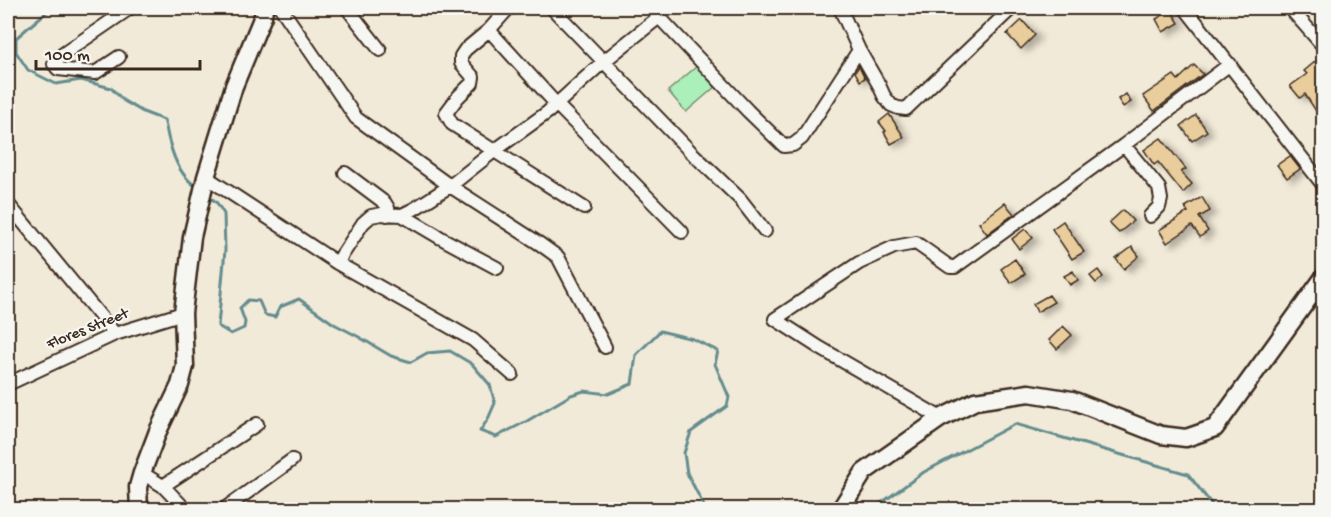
<svg xmlns="http://www.w3.org/2000/svg" width="1331" height="517" font-family="'Gochi Hand',sans-serif">
	<defs>
		<filter id="shadow"><feDropShadow dx="6" dy="3.5" stdDeviation="3" flood-color="#0004"/></filter>
	</defs>
	<rect width="100%" height="100%" fill="#f2ead8"/>
	<filter id="ink" filterUnits="userSpaceOnUse"><feTurbulence type="fractalNoise" baseFrequency=".0167" numOctaves="2"/><feDisplacementMap in="SourceGraphic" scale="12" xChannelSelector="R" yChannelSelector="G"/><feConvolveMatrix kernelMatrix="1 2 1 2 8 2 1 2 1" color-interpolation-filters="sRGB"/></filter>
	<g filter="url(#ink)">
		<path fill="#abf0ba" stroke="#738d6c" stroke-width="1.5" d="M697 66 715 87 686 112 668 91Z"/>
		<g fill="none" stroke-linecap="round" stroke-linejoin="round">
			<path stroke="#638c8e" stroke-width="3" d="M51 8 16 38V52L28 70 56 84 81 80 111 88 124 101 143 112 164 120C167 128 167 136 170 144 174 159 182 176 194 185
				M211 198 217 203 224 214 225 250 218 326 231 334 244 328 245 322 240 308 248 300 259 301 265 315 275 317 280 307 299 299 334 324 359 337 391 356 411 362 427 353 450 351 472 364 490 385 495 403 488 419 480 431 496 437 527 421 571 395 584 391 608 394 632 384 636 355 660 331 693 339 718 351 715 364 729 397 727 406 691 432 684 453 687 473 706 510
				M876 510 880 504 924 472 1015 424 1188 474 1216 510
				M1319 510 1324 504"/>
		</g>
		<path fill="#e9cd9d" stroke="#3b2a1e" stroke-width="1.5" filter="url(#shadow)" d="M1171 10 1179 23 1163 32 1156 19Z
			M1022 20 1035 35 1021 49 1007 34Z
			M1323 55V83L1316 90 1323 102V106L1316 111 1305 94 1300 98 1290 86 1307 74 1304 71Z
			M1194 65 1203 74 1154 111 1143 96 1174 75 1178 80Z
			M859 66 865 78 860 81 855 72Z
			M1126 94 1131 102 1123 107 1118 99Z
			M889 114 904 137 891 144 884 132 886 131 879 122Z
			M1196 115 1207 131 1192 141 1181 126Z
			M1161 138 1186 169 1181 172 1192 184 1183 193 1158 162 1154 165 1144 150Z
			M1290 156 1300 169 1287 178 1277 165Z
			M1202 197 1210 211 1199 217 1208 231 1200 237 1192 226 1167 243 1159 230 1188 212 1185 207Z
			M1005 203 1014 214 987 234 979 223Z
			M1123 210 1133 221 1119 233 1109 223Z
			M1063 221 1084 252 1072 259 1052 229Z
			M1025 229 1033 238 1019 249 1012 239Z
			M1132 247 1139 256 1124 269 1116 259Z
			M1015 259 1025 274 1011 283 1001 269Z
			M1098 270 1103 277 1096 283 1090 276Z
			M1073 271 1078 280 1070 285 1064 276Z
			M1049 295 1054 302 1037 312 1033 304Z
			M1063 326 1072 335 1057 349 1049 340Z"/>
		<g fill="none" stroke-linecap="round" stroke-linejoin="round">
			<g stroke="#3b2a1e" stroke-width="16">
				<path id="street" d="M281 8 356 118 450 186 540 244 558 257 605 347
					M347 8 380 50
					M506 8V11L489 30 465 50 461 56V63L473 77 472 83 458 97 446 113 452 124 584 208
					M552 8 690 151 740 199 765 231
					M840 8 859 50 879 85 884 96 891 105 898 108 906 109 1012 8
					M1185 8 1324 186
					M1290 8 1324 47
					M489 30 557 105 682 232
					M119 57 95 73 58 69 54 64 63 54 130 8
					M1124 145 1159 188 1161 199 1159 207 1150 216
					M345 173 385 203 388 208 387 215
					M206 177 337 263 473 340 512 374
					M8 204 115 334
					M402 215 441 238 497 268
					M337 263 363 223 371 216 382 214 402 215 414 209 450 186 494 151 548 112 603 62 659 17 748 111 784 146 793 145 802 138 859 50
					M8 384 115 334 183 313
					M941 418 820 348 775 319 859 263 894 247 916 243 950 267H955L1124 145 1230 64
					M142 473 163 486 186 510
					M163 486 257 424
					M223 510 292 460"/>
			</g>
			<g stroke="#3b2a1e" stroke-width="21">
				<path id="secondary" d="M139 510 138 487 142 473 158 431 180 385 185 366 183 313 192 237 206 177 234 86 263 16 264 8
					M840 510 864 472 941 418 975 401 1029 393 1072 400 1161 435 1186 438 1215 428 1324 277"/>
			</g>
			<use href="#street" stroke="#f6f6f2" stroke-width="12"/>
			<use href="#secondary" stroke="#f6f6f2" stroke-width="16"/>
		</g>
	</g>
	<g text-anchor="middle" dominant-baseline="central" stroke-width="4.5" stroke-linejoin="round" paint-order="stroke">
		<g font-size="16" fill="#3b2a1e" stroke="#f6f6f2">
			<text transform="translate(88 330) rotate(-22)">Flores Street</text>
		</g>
	</g>
	<rect width="1331" height="517" fill="none" stroke="#f6f6f2" stroke-width="30"/>
	<rect x="15" y="15" width="1301" height="487" fill="none" stroke="#3b2a1e" stroke-width="2" filter="url(#ink)"/>
	<path d="M36 60v9h164v-9" fill="none" stroke="#3b2a1e" stroke-width="3"/>
	<text x="45" y="60" font-size="18" fill="#3b2a1e" stroke="#f6f6f2" stroke-width="4.5" paint-order="stroke">100 m</text>
</svg>
